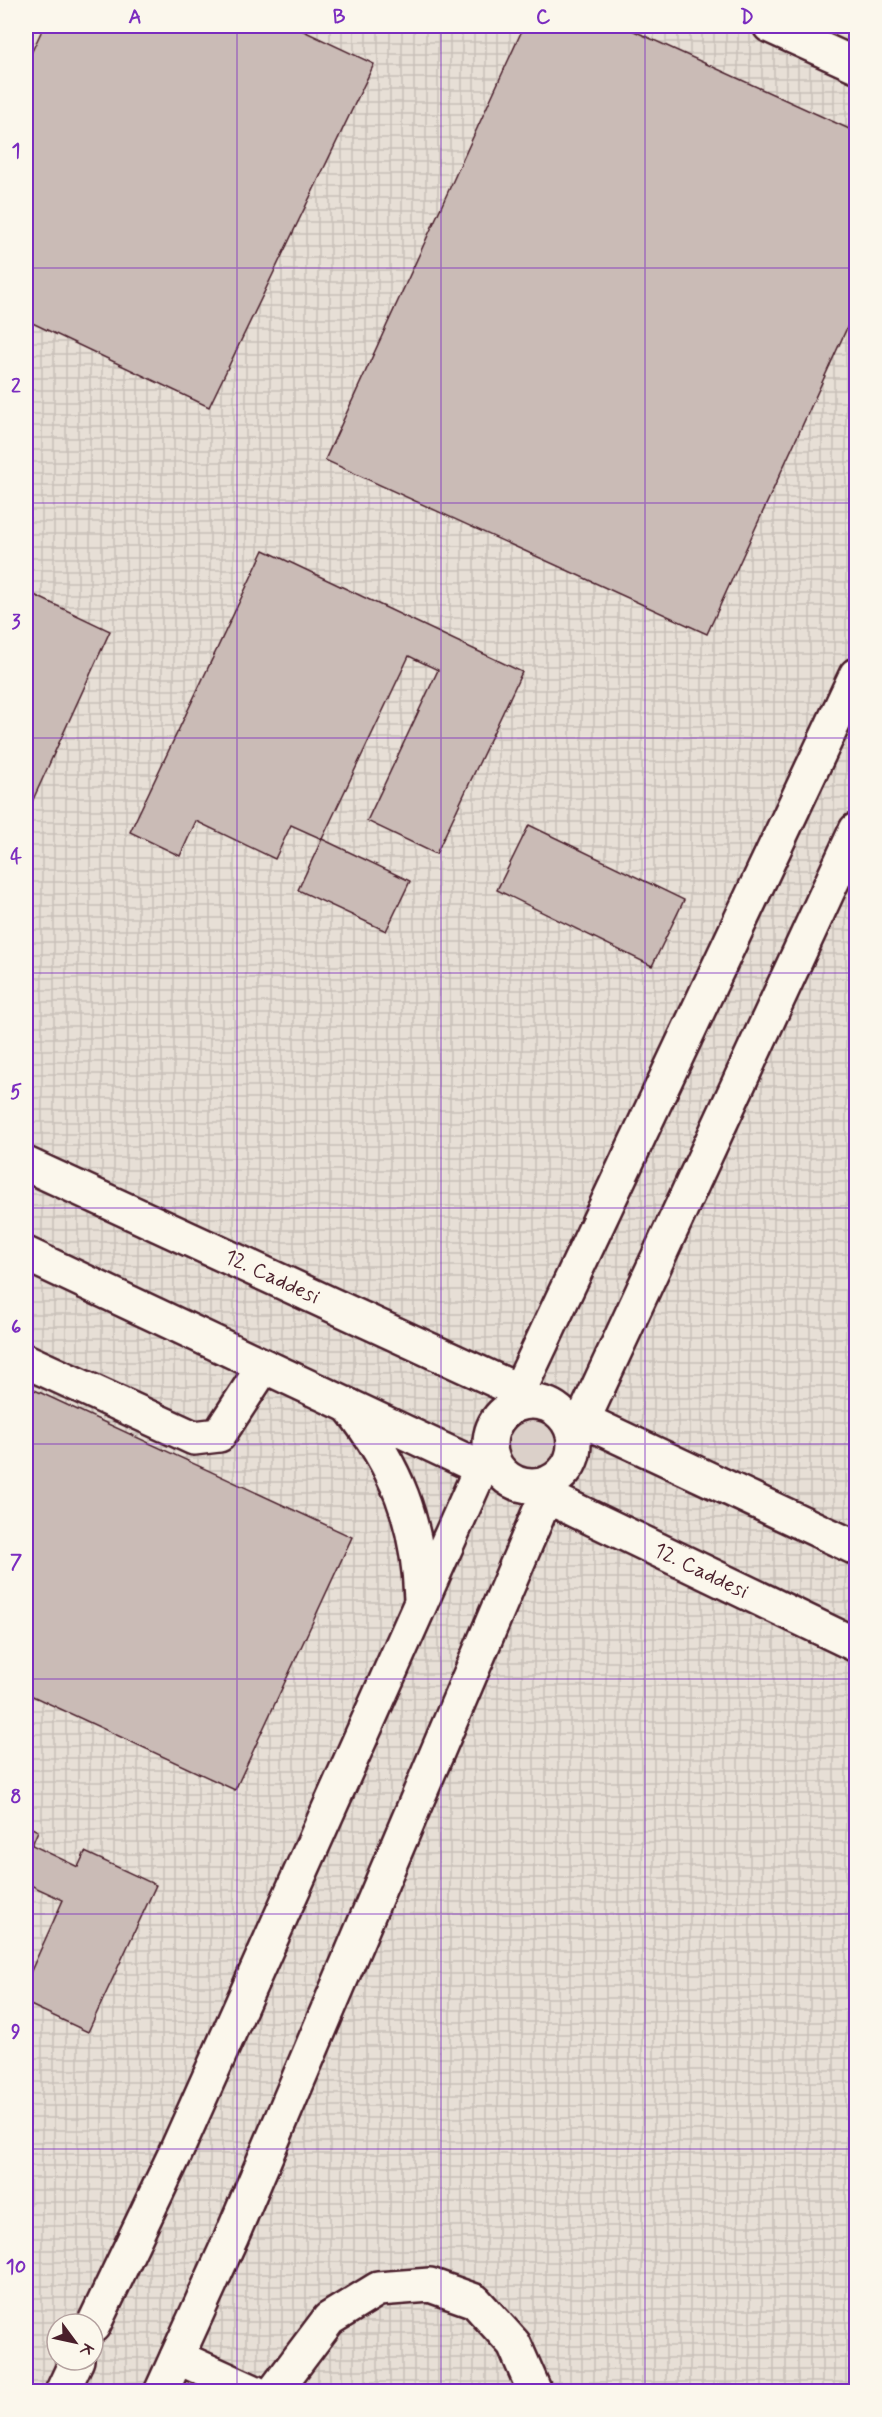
<svg xmlns="http://www.w3.org/2000/svg" width="882" height="2417" font-family="Mynerve,sans-serif">
	<defs>
		<pattern id="industrial-grid" width="8" height="8" patternUnits="userSpaceOnUse" patternTransform="scale(1.5)"><rect width="8" height="8" fill="#e7dfd6"/><path d="M0 4h8M4 0v8" fill="none" stroke="#c8bfb8"/></pattern>
	</defs>
	<rect width="100%" height="100%" fill="#f4eee4"/>
	<filter id="ink" filterUnits="userSpaceOnUse"><feTurbulence type="fractalNoise" baseFrequency=".0167" numOctaves="2"/><feDisplacementMap in="SourceGraphic" scale="12" xChannelSelector="R" yChannelSelector="G"/><feConvolveMatrix kernelMatrix="1 2 1 2 8 2 1 2 1" color-interpolation-filters="sRGB"/></filter>
	<g filter="url(#ink)">
		<path fill="url(#industrial-grid)" fill-rule="evenodd" d="M26 26H856V2391L26 2392ZM57 2324H93V2360H57Z"/>
		<path fill="#dbd0c9" stroke="#92787a" stroke-width="1.5" d="M506 1444a26 26 0 1 1 52 0a26 26 0 1 1-52 0Z"/>
		<path fill="#cabbb6" stroke="#4a1f2b" stroke-width="1.5" d="M44 26H293L374 64 209 407 26 320V64Z
			M524 26H623L856 132V308L707 634 325 460Z
			M264 550 522 672 436 854 367 821 438 670 409 656 322 839 291 825 275 859 196 821 180 856 130 832Z
			M26 591 110 631 26 815Z
			M529 825 684 900 652 966 497 890Z
			M322 839 410 881 386 931 298 890Z
			M856 1304V1328L847 1324Z
			M26 1386 352 1537 235 1790 26 1693Z
			M26 1825 38 1831 32 1845 78 1867 85 1852 156 1885 88 2032 26 2003V1982L63 1900 26 1883Z"/>
		<g fill="none" stroke-linecap="round" stroke-linejoin="round">
			<g stroke="#4a1f2b" stroke-width="38">
				<path id="minor" d="M770 26 856 65
					M26 1164 519 1391
					M26 1254 481 1468
					M26 1361 194 1438 219 1435 264 1366
					M522 1402 519 1391 856 675
					M583 1420 856 830
					M177 2357 254 2392
					M274 2392 329 2319 378 2289 430 2285 475 2301 514 2344 535 2392"/>
			</g>
			<g stroke="#4a1f2b" stroke-width="38">
				<path id="major" d="M490 1444a42 42 0 1 1 84 0a42 42 0 1 1-84 0Z
					M349 1406C397 1468 418 1520 421 1599
					M571 1426 583 1420 856 1548
					M546 1496 856 1645
					M93 2326 175 2154 481 1468 493 1461
					M62 2392 77 2360
					M161 2392 231 2238 546 1496 543 1485"/>
			</g>
			<use href="#minor" stroke="#fbf7ec" stroke-width="33"/>
			<use href="#major" stroke="#fbf7ec" stroke-width="33"/>
		</g>
	</g>
	<path fill="none" stroke="#7b2cbf" stroke-width="1.5" stroke-opacity="0.55" d="M237 26V2392M441 26V2392M645 26V2392M26 268H856M26 503H856M26 738H856M26 973H856M26 1208H856M26 1444H856M26 1679H856M26 1914H856M26 2149H856"/>
	<g text-anchor="middle" dominant-baseline="central" stroke-width="4.5" stroke-linejoin="round" paint-order="stroke">
		<g font-size="21" fill="#4a1f2b" stroke="#fbf7ec">
			<text transform="translate(272 1277) rotate(25)">12. Caddesi</text>
			<text transform="translate(701 1571) rotate(26)">12. Caddesi</text>
		</g>
	</g>
	<rect width="882" height="2417" fill="none" stroke="#fbf7ec" stroke-width="66"/>
	<g transform="translate(75 2342) rotate(123)"><circle r="28" fill="#fbf7ec" stroke="#b4a19f" stroke-width="1.5"/>
	<path d="M0-4.5L10 22L0 15L-10 22Z" fill="#4a1f2b"/>
	<text y="-9" font-size="16" font-weight="bold" text-anchor="middle" fill="#4a1f2b">K</text>
	</g>
	<rect x="33" y="33" width="816" height="2351" fill="none" stroke="#7b2cbf" stroke-width="2"/>
	<g font-size="20" text-anchor="middle" font-weight="bold" fill="#7b2cbf">
		<text x="135" y="23">A</text>
		<text x="339" y="23">B</text>
		<text x="543" y="23">C</text>
		<text x="747" y="23">D</text>
		<text x="16" y="157">1</text>
		<text x="16" y="392">2</text>
		<text x="16" y="628">3</text>
		<text x="16" y="863">4</text>
		<text x="16" y="1098">5</text>
		<text x="16" y="1333">6</text>
		<text x="16" y="1568">7</text>
		<text x="16" y="1803">8</text>
		<text x="16" y="2038">9</text>
		<text x="16" y="2273">10</text>
	</g>
</svg>
